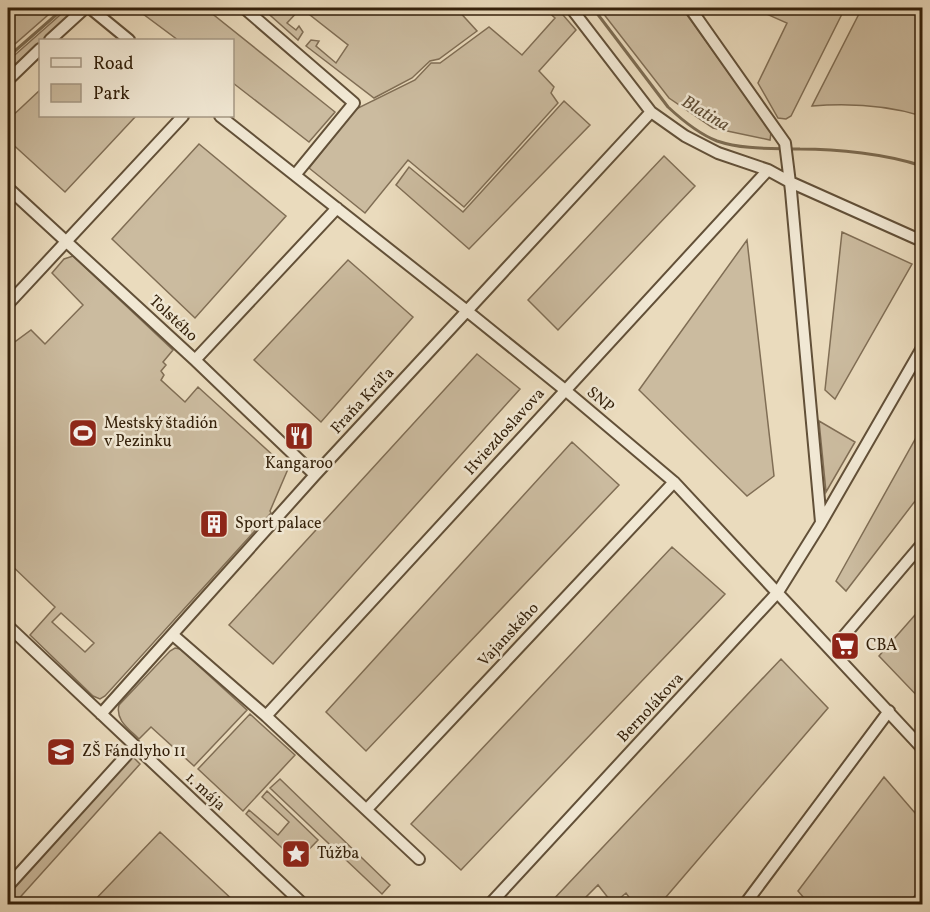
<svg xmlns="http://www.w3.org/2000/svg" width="930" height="912" font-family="Vollkorn,serif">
	<rect width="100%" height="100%" fill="#eadbbd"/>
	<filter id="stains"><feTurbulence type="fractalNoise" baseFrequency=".00333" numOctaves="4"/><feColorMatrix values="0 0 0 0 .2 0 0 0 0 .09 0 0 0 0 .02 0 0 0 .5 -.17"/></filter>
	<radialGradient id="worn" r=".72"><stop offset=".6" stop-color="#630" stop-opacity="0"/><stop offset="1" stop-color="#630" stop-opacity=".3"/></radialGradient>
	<path fill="#cbbb9f" stroke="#806e55" stroke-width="1.5" fill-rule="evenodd" d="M8 8H56L8 50Z
		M68 8H78L8 71V61Z
		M135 8H205L335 112 309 142 233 83 232 40H178Z
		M262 8H456L477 31 439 59 430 61 412 78 374 98 306 46 311 40 319 41 316 46 336 63 348 45 301 8 287 23 296 30 299 26 303 32 298 40Z
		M544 8H557L576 30 539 71 554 87 551 93 558 103 464 207 408 160 365 213 309 168 356 109 415 80 431 63H440L489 27 522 55 555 18Z
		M599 8H682L771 132 770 140 713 128 669 98Z
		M753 8H845L791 116 786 119 778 118 758 83 787 23Z
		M862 8H922V116C886 105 850 103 812 106Z
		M40 90V116H136L65 192 8 140V120Z
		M564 101 590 125 469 249 396 185 409 167 463 212Z
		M199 144 286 216 195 318 112 239Z
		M664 156 695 186 558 330 528 300Z
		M842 232 912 264 835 399 825 390Z
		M747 240 774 476 747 496 639 390Z
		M73 256 173 350 163 362 166 365 161 371 164 375 161 380 185 402 198 387 288 469 270 511 271 513 105 696 100 699 93 696 30 635 55 607 8 562V347L31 330 45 344 83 305 52 273 64 259ZM61 613 94 643 85 652 52 622Z
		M348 260 413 317 321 422 254 360Z
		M477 354 520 389 273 664 229 625Z
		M819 421 855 442 826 492Z
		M922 427V492L846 591 836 581Z
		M572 442 619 485 366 751 326 712Z
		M672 547 725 594 461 870 411 824Z
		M922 607V701L879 656Z
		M175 648 180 649 247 710 194 766 151 727 139 739C129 729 115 720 119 705L170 651Z
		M781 659 828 708 660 904H634L626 893 613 904 598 885 579 904H549Z
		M250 714 295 755 243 811 198 769Z
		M132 756 140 764 14 904H8V892Z
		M884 777 922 821V888L907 904H809L798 891Z
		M280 779 390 885 382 894 270 788Z
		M267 791 318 840 297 862 246 814 249 810 278 835 289 822 262 797Z
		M160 832 237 904H91Z"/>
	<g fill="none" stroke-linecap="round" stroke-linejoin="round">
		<path stroke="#7c6b51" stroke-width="3" d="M593 8 668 107C682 120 699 134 717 141 744 150 772 148 800 149 837 149 887 154 922 166
			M8 57 64 8"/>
		<g stroke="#625038" stroke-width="14">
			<path id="minor" d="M90 8 129 40
				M244 8 354 103 295 175
				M571 8 651 112 685 136 718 153 768 170 790 182 922 241
				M690 8 785 143 791 191 821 522
				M50 40 85 8
				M8 80 40 49
				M220 116 467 311 565 390 674 482 922 748
				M8 188 195 360 315 475
				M8 304 183 116
				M195 360 337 208
				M8 626 303 904
				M173 635 266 716 419 859
				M832 650 922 544
				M101 714 315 475 651 112
				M266 716 768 170
				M367 809 674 482
				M8 886 135 746
				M490 904 778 592 821 523 922 348
				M745 904 889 711"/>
		</g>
		<use href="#minor" stroke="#f1e8d4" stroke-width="10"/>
	</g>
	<defs>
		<g id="stadium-square" transform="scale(1.5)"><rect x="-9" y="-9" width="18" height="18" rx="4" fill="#8f2418" stroke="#f1e8d4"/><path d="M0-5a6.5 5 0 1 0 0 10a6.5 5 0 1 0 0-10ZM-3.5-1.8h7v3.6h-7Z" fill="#fff"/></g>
		<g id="restaurant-square" transform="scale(1.5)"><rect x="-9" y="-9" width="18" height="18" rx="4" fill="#8f2418" stroke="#f1e8d4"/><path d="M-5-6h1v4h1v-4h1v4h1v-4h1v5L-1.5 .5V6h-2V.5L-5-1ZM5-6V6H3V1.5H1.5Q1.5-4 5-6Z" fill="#fff"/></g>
		<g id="building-square" transform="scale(1.5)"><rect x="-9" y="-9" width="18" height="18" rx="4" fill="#8f2418" stroke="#f1e8d4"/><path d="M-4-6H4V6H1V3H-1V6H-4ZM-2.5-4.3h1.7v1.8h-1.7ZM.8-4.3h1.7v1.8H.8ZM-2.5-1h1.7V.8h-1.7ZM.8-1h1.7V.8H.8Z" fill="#fff"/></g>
		<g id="supermarket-square" transform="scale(1.5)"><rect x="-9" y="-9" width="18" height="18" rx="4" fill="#8f2418" stroke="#f1e8d4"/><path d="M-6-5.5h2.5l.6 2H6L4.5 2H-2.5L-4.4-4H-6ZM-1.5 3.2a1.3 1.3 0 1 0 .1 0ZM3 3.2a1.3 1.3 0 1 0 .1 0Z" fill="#fff"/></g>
		<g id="school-square" transform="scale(1.5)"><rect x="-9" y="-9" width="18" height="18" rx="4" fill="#8f2418" stroke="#f1e8d4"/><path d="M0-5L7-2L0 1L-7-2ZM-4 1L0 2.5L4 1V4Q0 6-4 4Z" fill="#fff"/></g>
		<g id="sight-square" transform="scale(1.5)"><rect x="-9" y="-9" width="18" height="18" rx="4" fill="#8f2418" stroke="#f1e8d4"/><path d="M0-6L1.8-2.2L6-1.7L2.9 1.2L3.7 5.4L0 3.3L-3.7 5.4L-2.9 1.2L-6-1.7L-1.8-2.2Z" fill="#fff"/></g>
	</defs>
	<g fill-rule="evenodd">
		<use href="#stadium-square" x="83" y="433"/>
		<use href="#restaurant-square" x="299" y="436"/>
		<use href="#building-square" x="214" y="524"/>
		<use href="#supermarket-square" x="845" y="646"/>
		<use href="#school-square" x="61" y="752"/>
		<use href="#sight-square" x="296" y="854"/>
	</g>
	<g text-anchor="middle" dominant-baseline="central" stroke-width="5" stroke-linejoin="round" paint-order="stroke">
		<g font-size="16" fill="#34210b" stroke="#f1e8d4">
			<text transform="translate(173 319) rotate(43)">Tolstého</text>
			<text transform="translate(600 400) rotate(40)">SNP</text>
			<text transform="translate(363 401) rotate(-47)">Fraňa Kráľa</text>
			<text transform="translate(505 432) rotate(-48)">Hviezdoslavova</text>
			<text transform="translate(509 635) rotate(-47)">Vajanského</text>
			<text transform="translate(651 708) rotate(-47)">Bernolákova</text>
			<text transform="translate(205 792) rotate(43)">1. mája</text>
		</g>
		<g font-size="16" fill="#34210b" stroke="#f1e8d4" text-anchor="start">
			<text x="104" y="424">Mestský štadión<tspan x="104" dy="18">v Pezinku</tspan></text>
			<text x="299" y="464" text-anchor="middle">Kangaroo</text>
			<text x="235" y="524">Sport palace</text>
			<text x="866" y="646">CBA</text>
			<text x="82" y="752">ZŠ Fándlyho 11</text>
			<text x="317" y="854">Túžba</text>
		</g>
		<g font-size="18" font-style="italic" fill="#5e4c34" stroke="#f1e8d4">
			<text transform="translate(705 114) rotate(31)">Blatina</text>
		</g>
	</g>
	<rect width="930" height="912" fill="none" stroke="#eadbbd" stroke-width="30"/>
	<rect x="9" y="9" width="912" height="894" fill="none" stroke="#34210b" stroke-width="3"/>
	<rect x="15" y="15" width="900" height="882" fill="none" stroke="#34210b" stroke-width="1.5"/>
	<rect x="39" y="39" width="195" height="78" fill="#f1e8d4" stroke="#a59884" stroke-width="1.5"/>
	<rect x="51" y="58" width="30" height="9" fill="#f1e8d4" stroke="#a59884" stroke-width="1.5"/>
	<text x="93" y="69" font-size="18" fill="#34210b">Road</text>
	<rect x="51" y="84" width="30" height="18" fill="#cbbb9f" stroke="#a59884" stroke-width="1.5"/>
	<text x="93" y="99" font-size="18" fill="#34210b">Park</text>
	<rect width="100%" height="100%" filter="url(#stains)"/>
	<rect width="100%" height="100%" fill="url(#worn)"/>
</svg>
